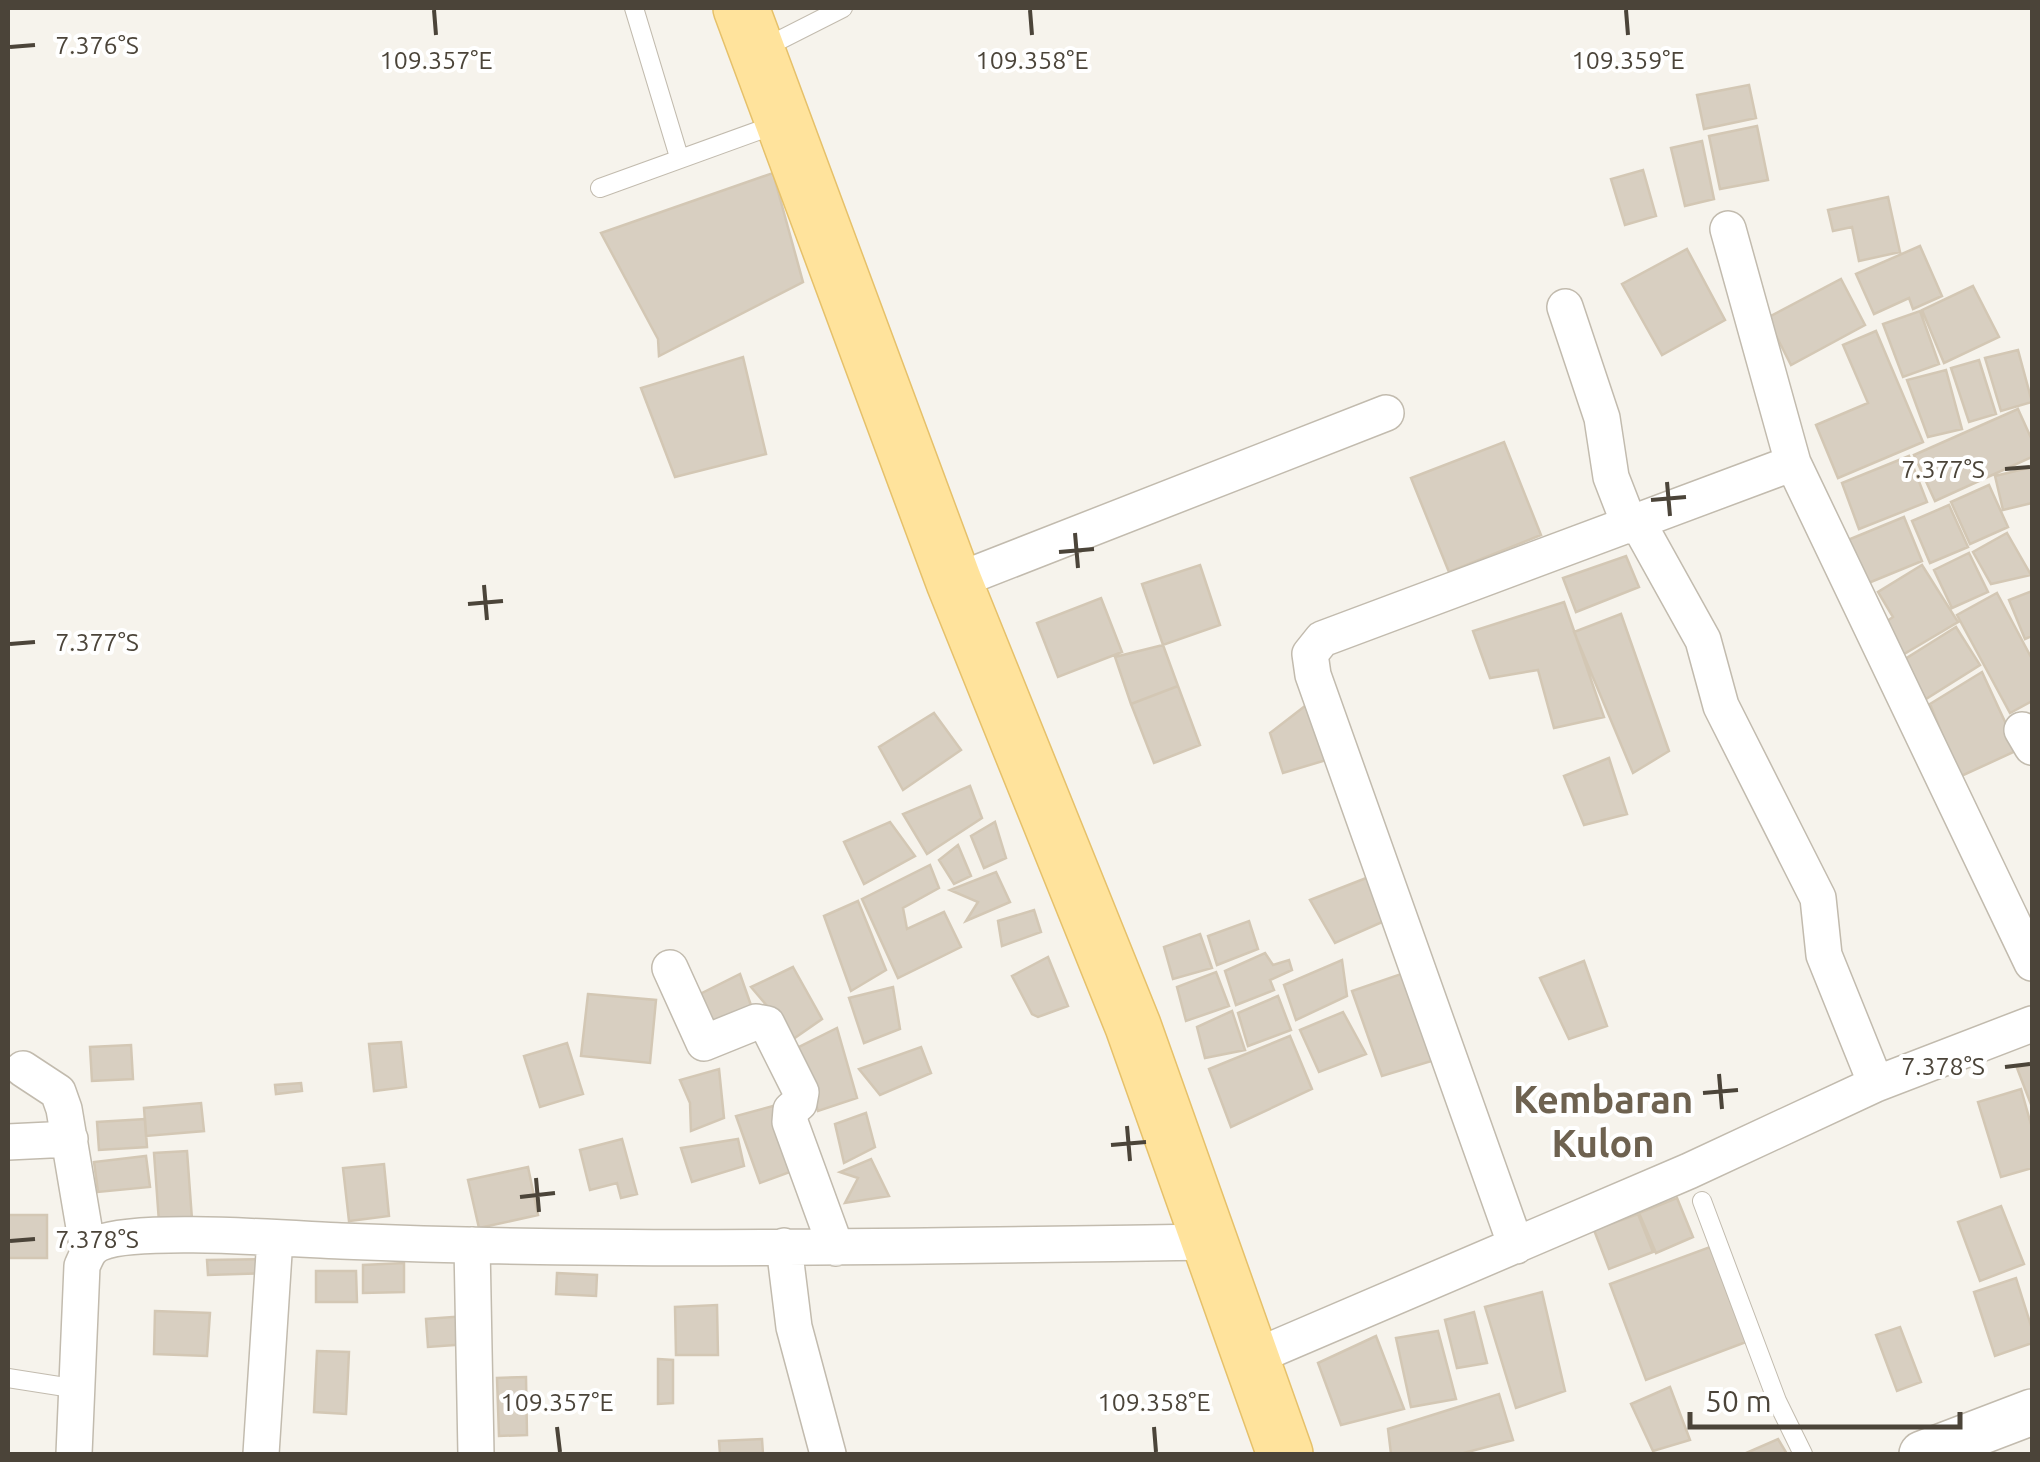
<svg xmlns="http://www.w3.org/2000/svg" width="2040" height="1462" font-family="Ubuntu,sans-serif">
	<rect width="100%" height="100%" fill="#f6f3ec"/>
	<path fill="#d8cfc1" stroke="#d3c7b4" stroke-width="2.5" d="M1749 85 1756 118 1704 129 1697 95Z
		M1757 126 1768 180 1720 189 1709 136Z
		M1702 141 1714 199 1685 206 1671 148Z
		M1643 170 1656 216 1625 225 1611 179Z
		M773 173 803 282 659 356 658 339 601 233Z
		M1888 197 1900 252 1859 261 1852 227 1833 231 1828 210Z
		M1920 246 1942 296 1913 309 1909 298 1874 314 1856 274Z
		M1687 249 1725 320 1662 355 1622 284Z
		M1841 279 1865 325 1791 365 1767 318Z
		M1973 286 1999 337 1944 363 1922 310Z
		M1920 311 1939 364 1903 377 1883 324Z
		M1876 331 1923 442 1838 478 1816 425 1868 403 1843 345Z
		M2018 350 2032 402 2001 411 1985 358Z
		M743 357 766 454 675 477 641 388Z
		M1979 360 1996 414 1969 422 1951 368Z
		M1946 370 1962 429 1928 437 1907 380Z
		M2018 409 2032 440V457L1935 501 1914 455Z
		M1504 442 1541 535 1449 572 1411 478Z
		M1909 456 1927 502 1859 529 1842 483Z
		M2032 467V503L2003 510 1995 476Z
		M1989 485 2008 527 1970 544 1951 502Z
		M1949 505 1968 547 1930 563 1912 521Z
		M1904 517 1922 561 1861 586 1843 542Z
		M2007 533 2031 575 1991 584 1973 552Z
		M1969 553 1988 592 1952 608 1934 570Z
		M1626 556 1639 587 1576 612 1563 578Z
		M1200 565 1220 625 1163 645 1142 584Z
		M1922 565 1958 622 1899 657 1880 626 1893 617 1878 592Z
		M2032 591V636L2025 639 2009 600Z
		M1997 593 2032 659V701L2010 713 1957 615Z
		M1101 598 1122 652 1058 677 1037 623Z
		M1564 602 1604 717 1554 728 1538 670 1490 678 1473 631Z
		M1621 614 1669 751 1633 773 1574 632Z
		M1956 627 1980 665 1926 699 1902 661Z
		M1163 645 1178 686 1131 704 1115 657Z
		M1982 672 2018 750 1959 777 1930 704Z
		M1178 686 1200 745 1154 763 1131 704Z
		M1305 706 1343 755 1283 773 1270 733Z
		M934 713 961 750 903 790 879 747Z
		M1609 758 1627 814 1584 825 1564 776Z
		M970 786 982 818 927 854 903 814Z
		M890 822 915 856 864 884 844 842Z
		M995 822 1006 858 984 868 971 836Z
		M958 845 971 876 954 884 939 860Z
		M930 865 939 888 903 908 907 929 944 912 961 947 898 978 862 899Z
		M996 872 1010 902 966 921 978 902 950 890Z
		M1374 875 1389 919 1335 943 1310 900Z
		M858 901 886 970 851 991 824 916Z
		M1034 910 1041 932 1002 946 998 921Z
		M1249 921 1258 949 1217 965 1208 936Z
		M1200 934 1212 968 1173 979 1164 947Z
		M1265 953 1273 965 1289 960 1292 970 1270 980 1274 990 1236 1005 1225 971Z
		M1048 957 1068 1006 1038 1017 1032 1014 1012 976Z
		M1342 960 1347 996 1296 1020 1284 985Z
		M1584 961 1607 1026 1569 1039 1540 978Z
		M793 967 822 1019 786 1044 789 1032 751 987Z
		M1216 972 1229 1006 1186 1021 1177 987Z
		M1404 973 1435 1060 1382 1076 1352 991Z
		M740 974 753 1011 710 1034 692 998Z
		M893 987 900 1029 864 1043 849 998Z
		M588 994 656 1000 650 1063 581 1056Z
		M1278 996 1291 1030 1248 1046 1238 1013Z
		M1232 1011 1245 1050 1205 1058 1197 1027Z
		M1343 1012 1366 1054 1319 1072 1300 1030Z
		M837 1028 857 1098 818 1111 797 1048Z
		M1290 1036 1312 1089 1231 1127 1209 1069Z
		M401 1042 406 1087 374 1091 369 1044Z
		M567 1043 583 1094 540 1107 524 1056Z
		M131 1045 133 1079 92 1081 90 1047Z
		M921 1047 931 1073 880 1095 859 1069Z
		M2032 1062V1107L2017 1068Z
		M719 1069 724 1118 691 1131 690 1103 680 1080Z
		M301 1083 302 1091 276 1094 275 1085Z
		M2021 1089 2032 1128V1168L2001 1177 1978 1102Z
		M201 1103 204 1131 146 1136 144 1108Z
		M773 1106 798 1169 760 1183 736 1116Z
		M866 1113 875 1147 844 1163 835 1124Z
		M145 1119 147 1147 99 1150 97 1122Z
		M622 1139 637 1194 621 1198 617 1183 590 1190 580 1150Z
		M738 1139 744 1166 692 1182 681 1148Z
		M187 1151 192 1219 159 1222 154 1153Z
		M146 1156 150 1187 98 1192 94 1162Z
		M871 1159 889 1196 845 1203 858 1178 840 1172Z
		M384 1164 389 1216 349 1221 343 1168Z
		M528 1167 538 1215 479 1228 468 1180Z
		M1677 1198 1693 1237 1656 1253 1639 1213Z
		M2001 1206 2024 1264 1980 1281 1958 1222Z
		M1638 1214 1653 1252 1609 1269 1594 1230Z
		M8 1215H47V1258H8Z
		M1710 1247 1746 1342 1646 1380 1610 1284Z
		M269 1259V1273L208 1275 207 1260Z
		M404 1263V1292L363 1293V1265Z
		M316 1271H356L357 1302H316Z
		M557 1273 597 1275 596 1296 556 1294Z
		M2016 1278 2032 1329V1343L1995 1356 1974 1292Z
		M1542 1292 1565 1391 1516 1408 1485 1307Z
		M717 1305 718 1355H676L675 1307Z
		M155 1311 210 1313 207 1356 154 1354Z
		M1474 1312 1487 1363 1457 1368 1445 1320Z
		M466 1316 468 1344 428 1347 426 1319Z
		M1900 1327 1921 1382 1897 1391 1876 1335Z
		M1438 1331 1456 1399 1411 1407 1396 1338Z
		M1376 1336 1404 1409 1341 1425 1318 1363Z
		M317 1351 349 1352 346 1414 314 1412Z
		M658 1359 673 1360V1403L658 1404Z
		M526 1377 527 1435 499 1436 497 1378Z
		M1670 1387 1690 1440 1653 1451 1631 1404Z
		M1499 1394 1513 1440 1460 1454H1391L1388 1429Z
		M762 1439 763 1454H720L719 1441Z
		M1778 1439 1787 1454H1744Z"/>
	<g fill="none" stroke-linecap="round" stroke-linejoin="round">
		<g stroke="#c2bbae" stroke-width="20">
			<path id="service" d="M634 8 679 157
				M762 49 843 8
				M600 188 777 124
				M1702 1201 1777 1401 1803 1454
				M8 1378 78 1389"/>
		</g>
		<g stroke="#c2bbae" stroke-width="38">
			<path id="minor" d="M1728 229 1793 463
				M1565 307 1602 418 1611 477 1630 526
				M1638 523 1703 640 1721 706 1818 898 1824 955 1876 1084
				M954 582 1386 413
				M2022 730 2032 747
				M670 968 704 1043 756 1022 767 1024 801 1092 799 1103 791 1110 790 1122 836 1248
				M23 1069 58 1092 64 1109 88 1251
				M8 1142 70 1139
				M472 1245 476 1454
				M784 1246 794 1327 828 1454
				M1516 1246 1313 675 1310 654 1322 639 1793 463 2032 963
				M1252 1358 1689 1171 1876 1084 2032 1024
				M74 1454 82 1266C87 1255 89 1248 100 1243 138 1227 293 1239 341 1241 631 1253 922 1246 1211 1242
				M261 1454 275 1238"/>
		</g>
		<g stroke="#c2bbae" stroke-width="48">
			<path id="tertiary" d="M1922 1454 2032 1412"/>
		</g>
		<g stroke="#e6c16a" stroke-width="58">
			<path id="primary" d="M741 8 954 582 1133 1026 1285 1454"/>
		</g>
		<use href="#service" stroke="#fff" stroke-width="18"/>
		<use href="#minor" stroke="#fff" stroke-width="35"/>
		<use href="#tertiary" stroke="#fff" stroke-width="45"/>
		<use href="#primary" stroke="#ffe39c" stroke-width="55"/>
	</g>
	<path fill="none" stroke="#4b4439" stroke-width="4" d="M434 10 436 35M1030 10 1032 35M1626 10 1628 35M10 47 35 45M2005 469 2030 467M1667 482 1670 516M1651 500 1686 497M1075 533 1078 568M1059 552 1094 549M484 585 487 620M468 604 503 601M10 644 35 642M2005 1067 2030 1064M1719 1074 1722 1109M1703 1093 1738 1090M1127 1126 1130 1161M1111 1145 1146 1142M536 1178 539 1212M520 1197 555 1193M10 1241 35 1239M557 1427 560 1452M1154 1427 1156 1452"/>
	<g text-anchor="middle" dominant-baseline="central" stroke-width="8" stroke-linejoin="round" paint-order="stroke">
		<g font-size="38" font-weight="bold" fill="#6e6250" stroke="#fff">
			<text x="1603" y="1099">Kembaran<tspan x="1603" dy="44">Kulon</tspan></text>
		</g>
	</g>
	<g font-size="25" text-anchor="middle" fill="#4b4439" stroke="#fff" stroke-width="8" stroke-linejoin="round" paint-order="stroke">
		<text x="97" y="54">7.376°S</text>
		<text x="436" y="69">109.357°E</text>
		<text x="1032" y="69">109.358°E</text>
		<text x="1628" y="69">109.359°E</text>
		<text x="1943" y="478">7.377°S</text>
		<text x="97" y="651">7.377°S</text>
		<text x="1943" y="1075">7.378°S</text>
		<text x="97" y="1248">7.378°S</text>
		<text x="557" y="1411">109.357°E</text>
		<text x="1154" y="1411">109.358°E</text>
	</g>
	<rect width="2040" height="1462" fill="none" stroke="#4b4439" stroke-width="20"/>
	<path d="M1690 1412v15h270v-15" fill="none" stroke="#4b4439" stroke-width="5"/>
	<text x="1705" y="1412" font-size="30" fill="#4b4439" stroke="#ffffff" stroke-width="8" paint-order="stroke">50 m</text>
</svg>
